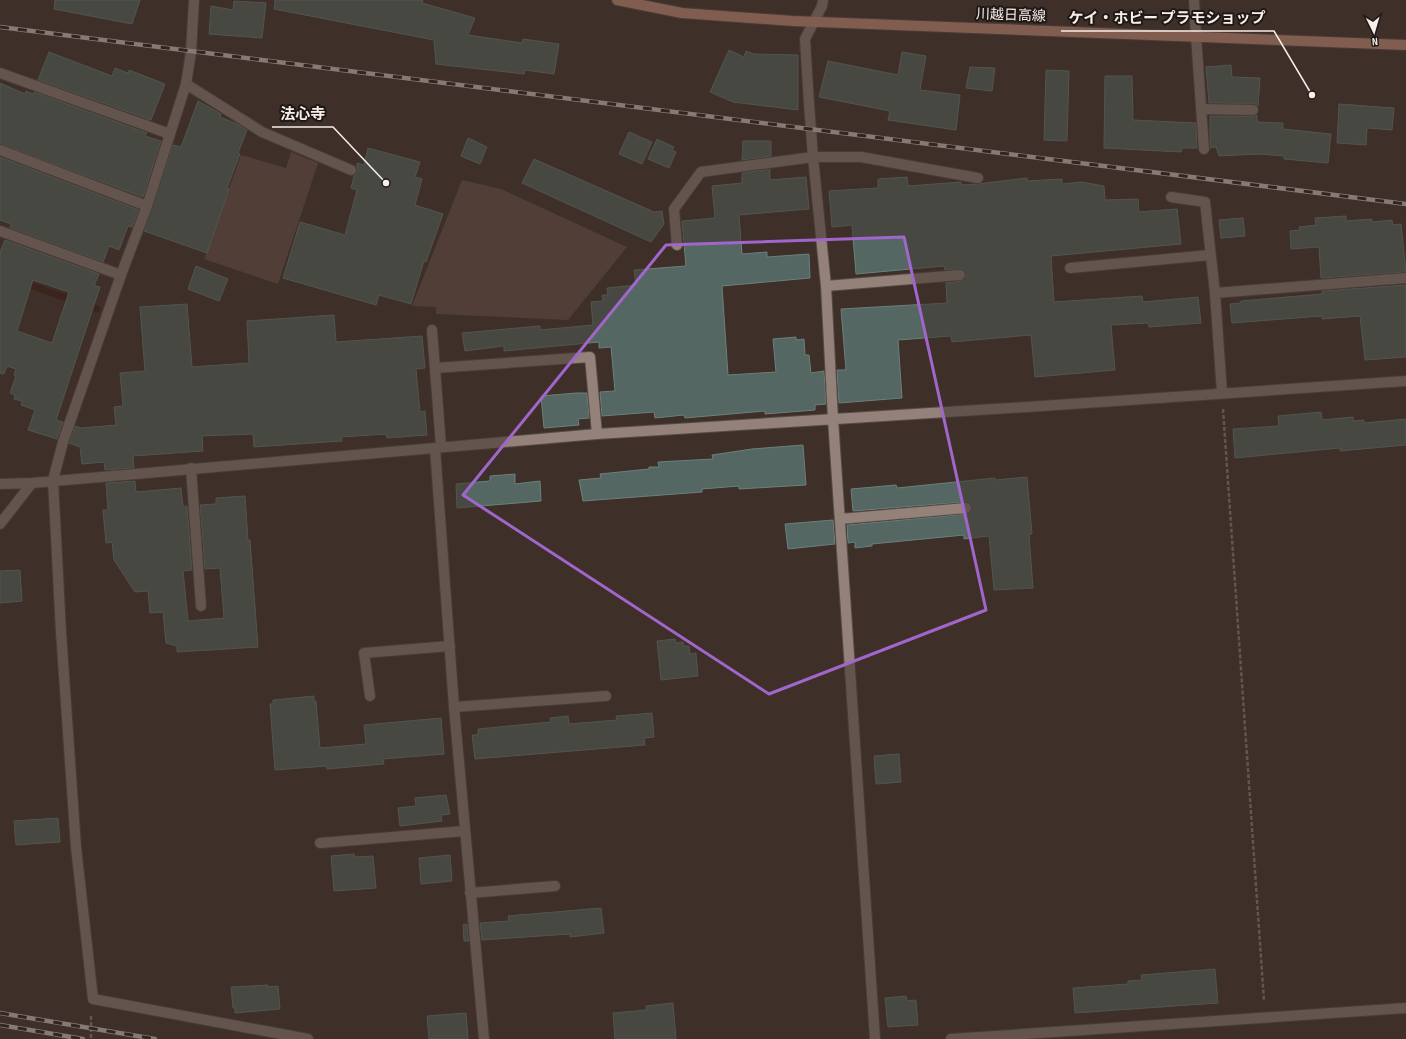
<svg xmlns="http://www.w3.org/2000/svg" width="1406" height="1039" font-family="'Sofia Sans Condensed','Noto Sans JP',sans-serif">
	<rect width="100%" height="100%" fill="#3e2f29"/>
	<path fill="#695048" d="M291 152 318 163 278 284 204 259 241 155 286 168Z
		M462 180 501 189 627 247 568 320 436 314V307L412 306Z"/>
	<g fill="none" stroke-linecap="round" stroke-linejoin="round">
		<path stroke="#39180c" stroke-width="7" d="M24 283 97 309"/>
	</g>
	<path fill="#546763" stroke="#6c807b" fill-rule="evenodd" d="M55 0H140L132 24 54 9Z
		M275 0H423L422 3 475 18 468 35 522 43 523 39 559 44 554 74 525 70 524 74 436 64 434 40 274 9Z
		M234 1 266 3 262 38 209 34 211 6 233 10Z
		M729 50 744 57 746 51 754 54 798 55V110L733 102 710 92Z
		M49 52 112 76 115 68 128 73 129 70 165 84 151 120 38 80Z
		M902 52 926 56 920 90 960 95 956 130 888 120 890 111 819 97 828 61 898 75Z
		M1231 65 1232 77 1260 78 1258 106 1253 104 1209 103 1206 67Z
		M970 67 995 68 992 91 966 88Z
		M1046 70 1069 71 1067 141 1044 140Z
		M1105 76H1132L1133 120 1196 123 1197 148H1182L1181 152 1104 148Z
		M0 83 25 94 26 91 33 94 34 92 147 133 145 136 161 141 143 197 0 144Z
		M198 101 221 114 220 117 237 124 247 130 238 153 240 154 227 188 229 189 207 253 144 231 173 145 181 147Z
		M1339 104 1394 108 1392 130 1367 128 1366 145 1337 143Z
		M1257 115V122L1283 123V129L1331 134 1328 163 1284 159V156L1259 154 1219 156 1216 147 1210 148V116H1253Z
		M629 132 652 142 642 164 619 154Z
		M468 138 487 147 480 164 461 156Z
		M657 139 674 147 672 150 676 152 669 168 648 159Z
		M743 141H771V156L742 160Z
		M368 148 420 162 415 177 422 179 415 205 443 214 426 262 424 261 411 304 379 295 376 305 283 278 300 222 345 235 357 190 351 188 354 176 357 172V163L364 165Z
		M0 157 139 210 132 227 128 226 119 250 109 246 103 262 10 228 11 224 0 220Z
		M534 159 654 212 662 211 664 224 651 242 522 183Z
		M770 169V180L806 177 809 209 739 215 742 254 767 252V257L809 254 810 278 722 286 728 375 776 372 773 339 796 337V340L804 339 805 355H809L811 373 824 371 826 404 815 405V410L765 414V411L685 418 684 415 655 418 654 412 602 416 600 392 615 391 611 347 599 348V342L504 351V346L465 351 462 333 540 326V330L593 325 591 302 603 301 602 295H608L607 288 636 285 634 270 686 266 682 221 715 218 712 186 742 183V173Z
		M907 177 908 186 961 182V185L977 184 1027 178V181L1062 179V184L1082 182 1104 186 1105 200 1138 199 1139 212 1177 209 1181 244 1051 256 1054 302 1142 296 1143 302 1198 297 1201 323 1149 327 1148 323 1111 325 1115 370 1035 377 1031 335 952 342 951 336 898 340 902 398 839 403 837 370H846L841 309 947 303 946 283 961 281 966 277V274L963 269 945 270 944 266 856 274 852 225 832 227 829 191 878 188V179Z
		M1346 216V221L1372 219V222L1392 220 1393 225 1401 224 1406 272 1321 278 1319 247 1291 249 1290 231 1300 230 1299 227 1316 225 1315 218Z
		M1243 218 1245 236 1221 238 1219 220Z
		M5 240 99 274 94 286 100 287 56 420 63 422 57 439 28 430 35 410 21 405 22 401 14 399 15 395 10 393 16 376 14 375 16 369 7 366 4 374 0 373V252ZM33 280 69 292 52 343 17 331Z
		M196 266 228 279 219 301 188 289Z
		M1406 285V357L1365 360 1360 316 1322 319V316L1232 323 1230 304 1241 303V301L1322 294V291Z
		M187 304 192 367 249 363 247 321 334 315 336 342 422 336 425 368 416 369 420 412 425 411 427 435 387 438 386 434 341 437 342 441 254 447 253 434 202 436 203 451 133 456 134 468 105 470 104 462 82 464 80 447 69 443 75 426 81 428 116 425 114 407 123 406 120 373 145 371 140 307Z
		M576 393H587L589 418 578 419 579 425 544 428 541 396Z
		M1321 412 1322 420 1353 417V421L1364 420V423L1406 419V445L1340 451V448L1235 458 1233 429 1279 426 1278 416Z
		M803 445 806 485 739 489V486L702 489V492L583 501 579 480 601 478 600 474 649 469V467H659L658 462 713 459 712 455 752 449Z
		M515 474V484L540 481 541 501 457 508 456 484 490 481V476Z
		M1027 477 1032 534H1029L1033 588 994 590 989 536 964 539V535L872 544V546L855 548V542L848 543 847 525 967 514 970 513 972 508 971 504 965 502 853 511 851 489 896 485 897 488 995 478V480Z
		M135 481 136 492 181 488 183 507 187 506 192 570 183 571 188 621 224 618 220 568 205 569 200 505 216 504V498L245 496 248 540H250L258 647 177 652V646L166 643 163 612 150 613 148 591 135 592 114 560 112 542 106 543 103 510H108L106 483Z
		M833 520 835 544 788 549 785 524Z
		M20 570 22 601 0 603V571Z
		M675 639 676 643 683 642 684 646H689L690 654 696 653 698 676 661 680 657 641Z
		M314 696V701H316L320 748 366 744 364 725 441 718 444 754 383 759 384 764 327 769 326 766 275 770 270 704H273V700Z
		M652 713 654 737 644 738 645 745 475 759 472 735H478V729L551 722 550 718 568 716 569 724 617 720 616 716Z
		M899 754 901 782 876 784 874 756Z
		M446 795 450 814 441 815 442 821 400 826 398 808 416 806 415 798Z
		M58 818 60 842 16 845 14 821Z
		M354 854 355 857 373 856 376 888 334 891 331 856Z
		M450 855 452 881 421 884 419 858Z
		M601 908 604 933 570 937V934L482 940 480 923 509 921 508 916Z
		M467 924 469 941H464L463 925Z
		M1215 969 1218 1003 1075 1013 1073 988 1128 984V981L1142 980 1141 975Z
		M268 985 267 987 278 986 280 1009 235 1013V1008H233L231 987Z
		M906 996 907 1001 916 1000 918 1025 888 1027 885 998Z
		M673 1003 676 1039H615L613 1013 646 1010V1006Z
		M466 1013 468 1039H429L427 1016Z"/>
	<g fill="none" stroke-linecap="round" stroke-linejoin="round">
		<g stroke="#574b46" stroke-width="12">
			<path id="service" d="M1196 36 1204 149
				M0 73 170 134
				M186 84 262 132 351 170
				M809 104 813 157
				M1201 109 1253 110
				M0 150 147 206
				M1171 197 1205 202 1215 293 1222 393
				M0 231 121 275
				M677 245 674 209 701 172 813 157H861L978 178
				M1070 268 1210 255
				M826 286 960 275
				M1215 293 1406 278
				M435 368 590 357 597 434
				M191 468 201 606
				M840 519 966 508
				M370 696 364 653 450 646
				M454 707 606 696
				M320 843 465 831
				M470 893 555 886"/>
		</g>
		<g stroke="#574b46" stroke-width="12">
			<path id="minor" d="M194 0 191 52 186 84 147 206 121 275 63 442 53 480 61 632 76 847 93 999 308 1039
				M1194 0 1196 36
				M809 104 805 39 822 6 823 0
				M813 157 826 286 833 419 875 1039
				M432 330 441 446
				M435 448 454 707 484 1039
				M0 484 32 483 597 434 1042 406 1406 381
				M0 524 32 483
				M951 1039 1406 1008"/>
		</g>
		<g stroke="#574b46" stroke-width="12">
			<path id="primary" d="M617 0 682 13 793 21 1406 45"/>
		</g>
		<path stroke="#91847f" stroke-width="2.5" stroke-dasharray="4 2" stroke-linecap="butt" d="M1223 409 1264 1001
			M91 1016V1039"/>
		<use href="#service" stroke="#93817a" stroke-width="10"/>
		<use href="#minor" stroke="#93817a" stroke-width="10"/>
		<use href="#primary" stroke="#d3957e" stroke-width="10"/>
		<g stroke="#e0d5d1" stroke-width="4.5">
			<path id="rail" d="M0 27 1406 204
				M0 1013 155 1039
				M0 1025 83 1039"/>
		</g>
		<use href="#rail" stroke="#1f1916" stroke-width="3" stroke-dasharray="9" stroke-linecap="butt"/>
	</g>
	<path d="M0 0H1406V1039H0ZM904 237 986 610 769 694 463 495 666 245Z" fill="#3e2f29" fill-opacity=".55" fill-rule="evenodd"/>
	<path fill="none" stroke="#a066cc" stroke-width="3" stroke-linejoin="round" d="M904 237 986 610 769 694 463 495 666 245Z"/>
	<g text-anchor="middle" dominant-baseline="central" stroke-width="4" stroke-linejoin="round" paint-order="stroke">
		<g font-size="14" fill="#f8eeea" stroke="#1f1916">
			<text transform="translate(1011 15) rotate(2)">川越日高線</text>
		</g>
	</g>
	<path fill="none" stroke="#f8eeea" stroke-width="1.5" d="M1312 95L1274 31H1061M386 183L333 127H272"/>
	<g fill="#f8eeea" stroke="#1f1916" stroke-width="1.5">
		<circle cx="1312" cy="95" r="4"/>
		<circle cx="386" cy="183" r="4"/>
	</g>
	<g font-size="15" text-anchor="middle" font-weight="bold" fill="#f8eeea" stroke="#1f1916" stroke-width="4" stroke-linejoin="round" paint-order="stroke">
		<text x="1167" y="23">ケイ・ホビー プラモショップ</text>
		<text x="303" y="119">法心寺</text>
	</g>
	<g transform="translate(1374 32) rotate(175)" stroke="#1f1916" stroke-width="3" paint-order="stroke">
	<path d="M0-3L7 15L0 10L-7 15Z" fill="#f8eeea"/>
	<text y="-6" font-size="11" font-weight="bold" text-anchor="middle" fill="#f8eeea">N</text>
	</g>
</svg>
